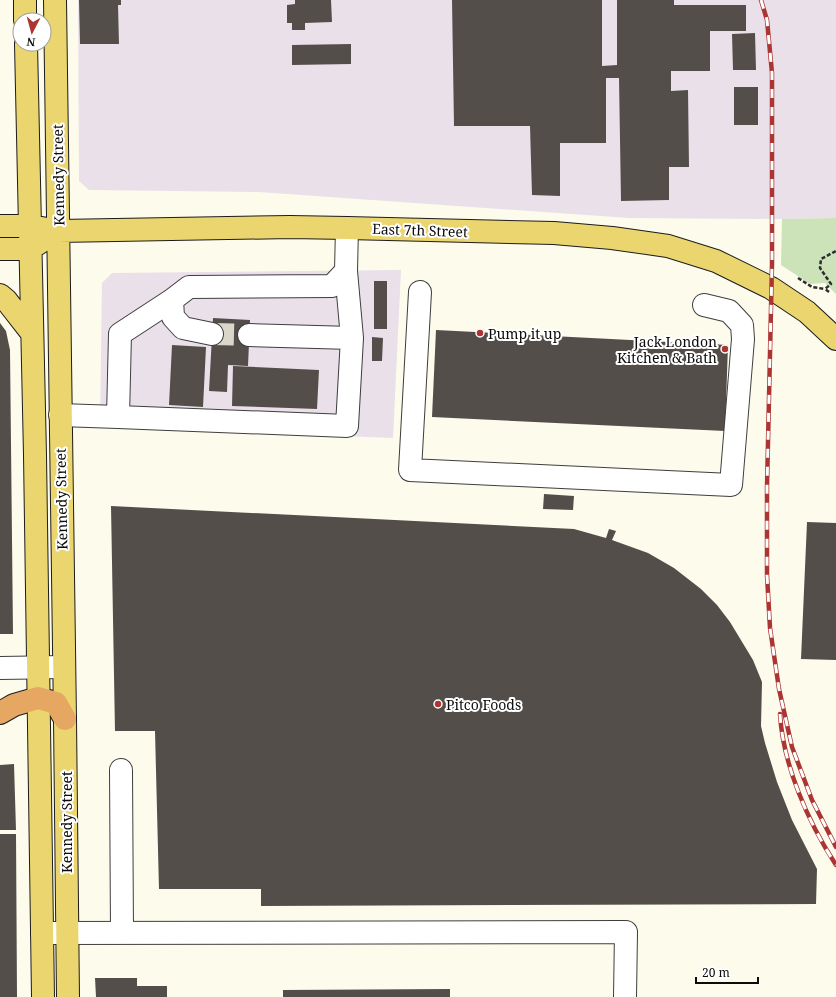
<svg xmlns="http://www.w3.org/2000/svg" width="836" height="997" font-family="'Noto Serif',serif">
	<rect width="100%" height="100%" fill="#fdfbec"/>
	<path fill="#e9e0ea" d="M78 0H836V218L782 219 629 218 259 192 89 190 79 181Z
		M401 270 393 438 100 427 102 283 112 273Z"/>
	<path fill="#cce3b9" d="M836 218V294L825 283 810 284 781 265 782 219Z"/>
	<path fill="#534e49" d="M79 0H121V5H118L119 44H80Z
		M295 0H331L332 22 305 23V30H292V23H287V5L295 4Z
		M452 0H602V66L617 65V0H674V5H746V31H710V71H671V91L688 90 689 167H669V200L621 201 619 78H606V143H560V196L532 195 530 126H454Z
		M755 33 756 70H733L732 34Z
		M351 44V64L292 65V45Z
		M734 87H758V125H734Z
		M374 281H387V329H374Z
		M213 318 250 320 248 366 228 365 227 392 209 391Z
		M0 323 6 331 10 350 13 634H0Z
		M436 330 728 345 725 431 432 417Z
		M372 337 383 338 382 361H372Z
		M172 345 206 347 203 407 169 405Z
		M233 366 319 370 317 409 232 406Z
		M544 494 574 496 573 510 543 509Z
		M111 506 574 529 606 538 609 529 616 531 612 540 648 553 674 568 701 589 717 605 730 622 753 660 762 682 761 726 765 743 777 782 792 820 817 869 816 904 261 906V889H159L155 731H115Z
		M807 522 836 523V660L801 659Z
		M14 764 16 830H0V765Z
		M0 834H16L17 997H0Z
		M95 978H137V986H167V997H96Z
		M450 989V997H283V990Z"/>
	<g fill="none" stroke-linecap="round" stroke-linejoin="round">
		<path stroke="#d9d7ca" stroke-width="22" stroke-dasharray="22 11" stroke-linecap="butt" d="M212 334 249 335"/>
		<g stroke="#3e3e3e" stroke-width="24">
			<path id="minor" d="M346 271 332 286 189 287 172 300 120 334 118 417 347 426 352 338 346 271 347 228
				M420 292 410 470 731 485 743 339 742 325 729 311 704 305
				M172 300 173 317 183 328 212 334
				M249 335 352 338
				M60 415 118 417
				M0 668 64 667
				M121 770 122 933
				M42 933 626 932 625 997"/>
		</g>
		<g stroke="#1c1c1c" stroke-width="24">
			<path id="major" d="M25 0V20
				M55 0 65 719 68 997
				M26 44 35 455 43 997
				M0 226H30L59 231 290 227 347 228 554 233 612 238 668 246 716 261 771 288 807 312 836 339
				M0 249H30L42 241
				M0 295 6 300 31 332"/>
		</g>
		<g stroke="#1c1c1c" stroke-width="24">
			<path id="highway" d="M0 713 14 705 38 698 56 703 65 719"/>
		</g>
		<path stroke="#2d2d2d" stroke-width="2.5" stroke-dasharray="4 2" stroke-linecap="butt" d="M798 278 812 287 825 289
			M829 292 825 289 831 284 820 268 821 259 836 251"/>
		<use href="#minor" stroke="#fff" stroke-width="22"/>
		<use href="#major" stroke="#ead56f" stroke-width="22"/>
		<use href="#highway" stroke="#e5a762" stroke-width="22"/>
		<g stroke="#ac3533" stroke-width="4.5">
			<path id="rail" d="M761 0 767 20 772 73V264L767 487V575L770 628 779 689 792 747 812 800 836 847
				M780 714C783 765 808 822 836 865"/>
		</g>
		<use href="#rail" stroke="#fff" stroke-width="3" stroke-dasharray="9" stroke-linecap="butt"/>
	</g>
	<g fill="#ac3533" stroke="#fff" stroke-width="1.5">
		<circle cx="480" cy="333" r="4"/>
		<circle cx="725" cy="349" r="4"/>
		<circle cx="438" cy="704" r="4"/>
	</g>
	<g text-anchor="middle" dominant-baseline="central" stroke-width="4" stroke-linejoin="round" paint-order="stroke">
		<g font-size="14" fill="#0b0b0b" stroke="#fff">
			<text transform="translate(58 175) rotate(-91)">Kennedy Street</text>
			<text transform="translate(420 230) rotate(2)">East 7th Street</text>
			<text transform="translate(61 499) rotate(-91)">Kennedy Street</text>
			<text transform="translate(66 822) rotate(-90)">Kennedy Street</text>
		</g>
		<g font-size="14" fill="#0b0b0b" stroke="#fff" text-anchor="start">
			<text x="488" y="333">Pump it up</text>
			<text x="717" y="341" text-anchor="end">Jack London<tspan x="717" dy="16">Kitchen &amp; Bath</tspan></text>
			<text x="446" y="704">Pitco Foods</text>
		</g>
	</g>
	<g transform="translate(32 32) rotate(186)"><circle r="19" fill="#ffffff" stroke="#9d9d9d"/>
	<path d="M0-3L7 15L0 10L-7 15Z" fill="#ac3533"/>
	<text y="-6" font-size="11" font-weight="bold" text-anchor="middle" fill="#0b0b0b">N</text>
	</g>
	<path d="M696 977v6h62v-6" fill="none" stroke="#0b0b0b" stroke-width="2"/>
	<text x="702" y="977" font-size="12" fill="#0b0b0b" stroke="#ffffff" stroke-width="3" paint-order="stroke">20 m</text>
</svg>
